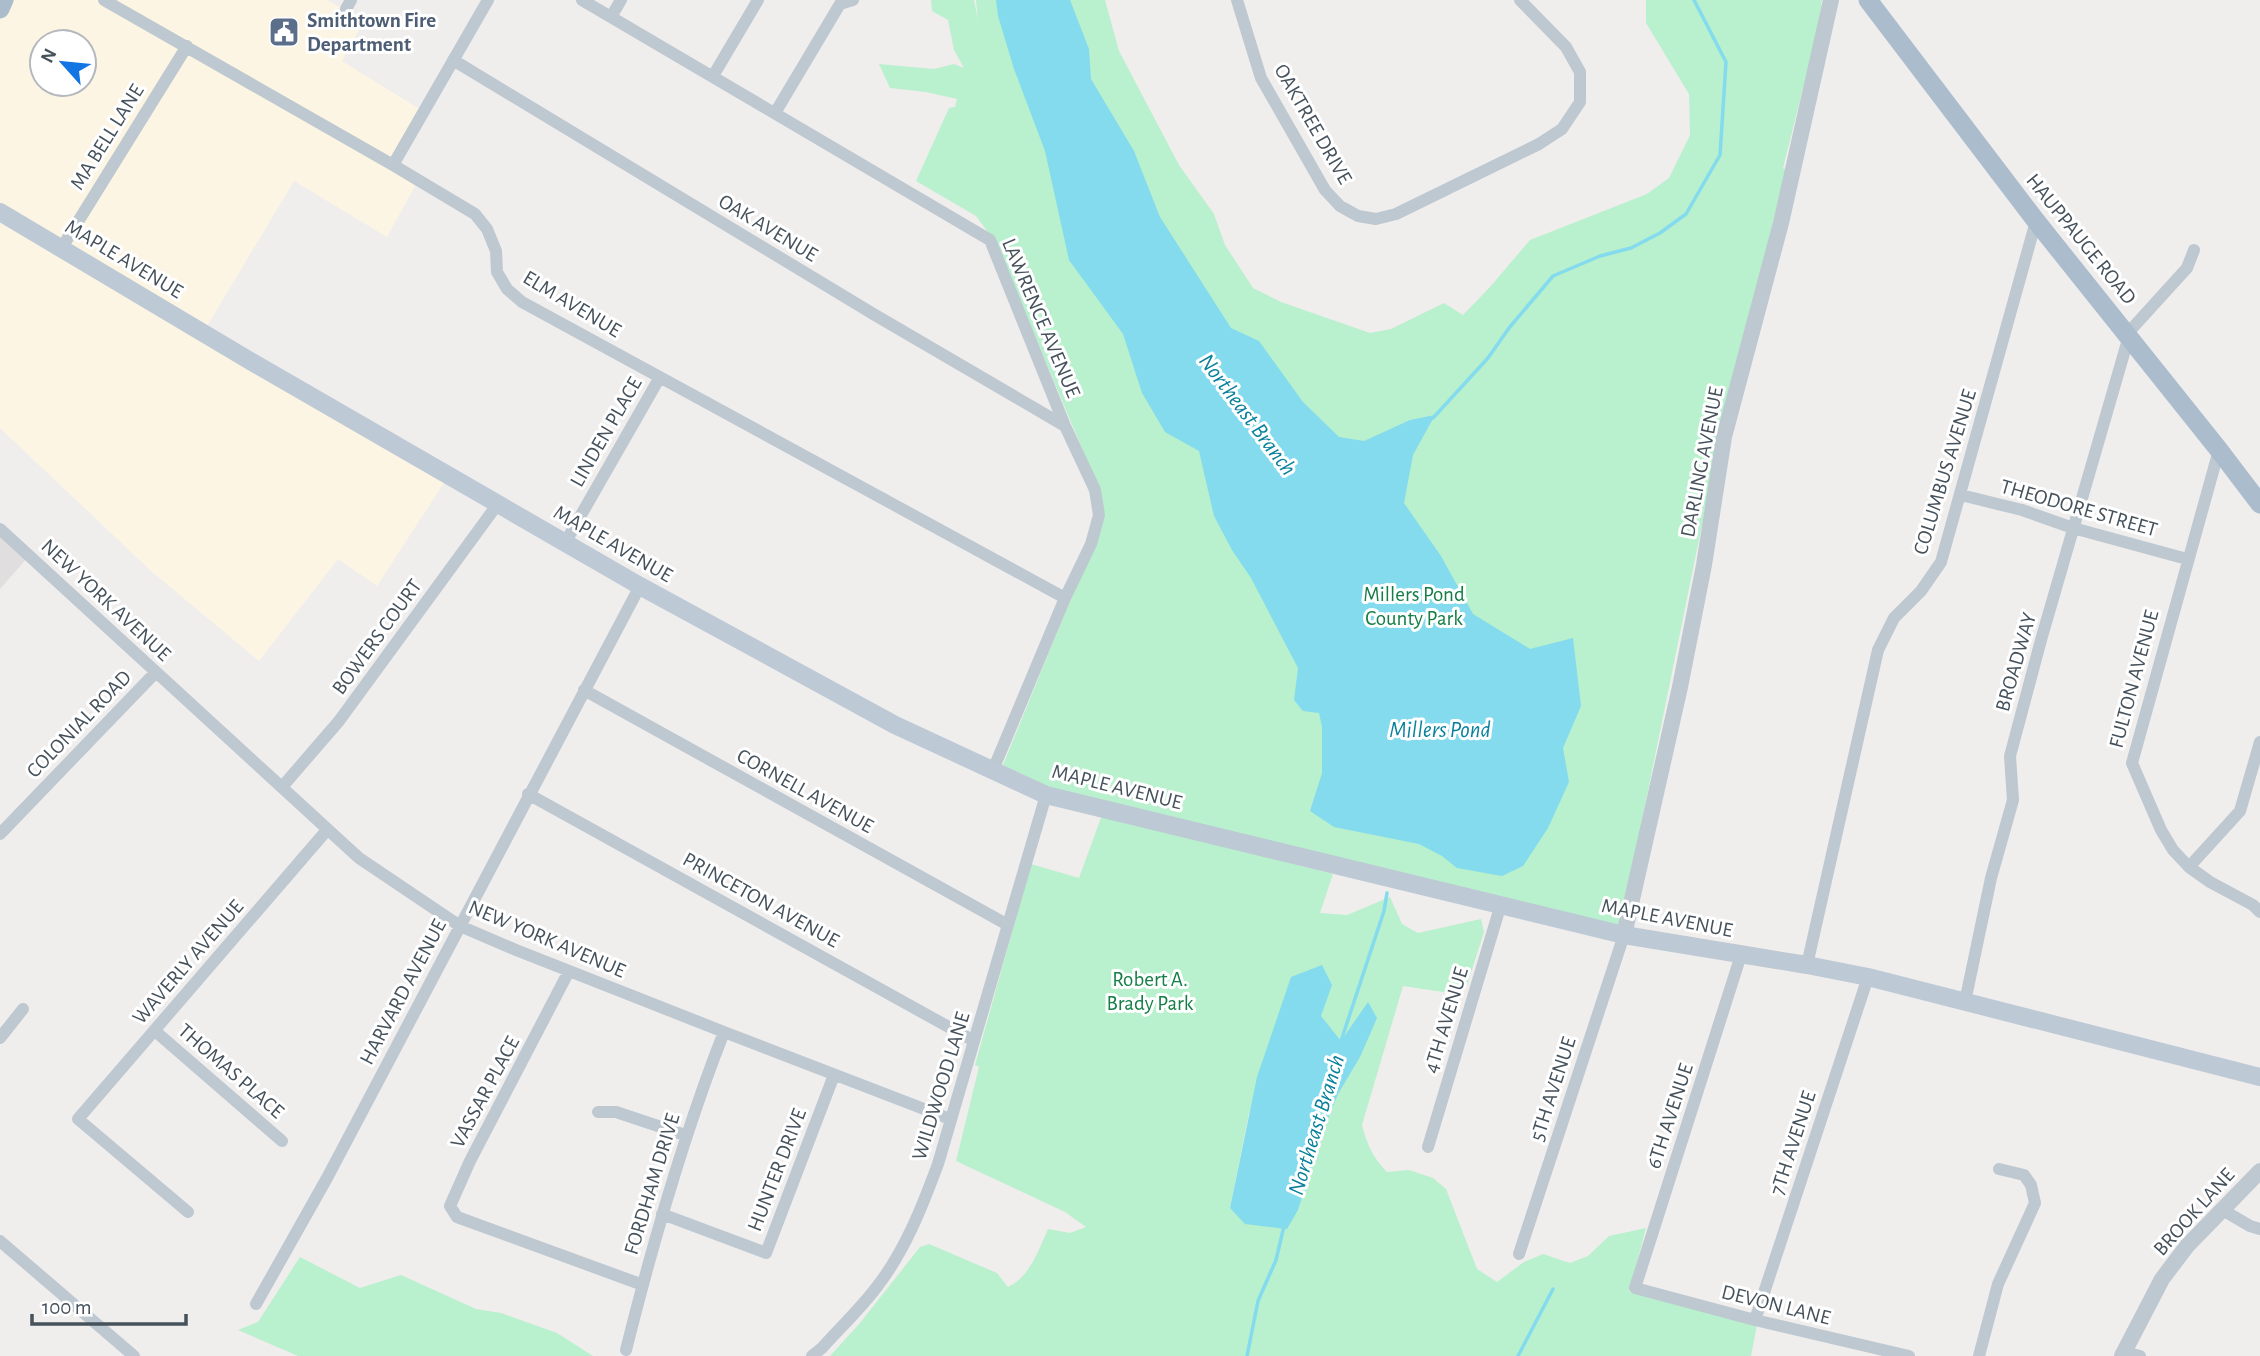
<svg xmlns="http://www.w3.org/2000/svg" width="2260" height="1356" font-family="'Alegreya Sans',sans-serif">
	<rect width="100%" height="100%" fill="#f0eded"/>
	<path fill="#fcf5e4" fill-rule="evenodd" d="M0 0H327L364 21 342 61 421 110 392 161 420 177 387 237 294 181 204 331 449 475 377 586 338 559 259 661 151 571 0 428ZM42 42H84V84H42Z"/>
	<path fill="#e1dedf" d="M0 532 28 557 0 589Z"/>
	<path fill="#b9f0cd" fill-rule="evenodd" d="M931 0H974L978 20 976 0H1105L1119 51 1179 165 1214 214 1225 245 1253 288 1281 302 1370 333 1391 329 1444 303 1463 315 1490 287 1530 240 1647 194 1669 178 1690 135 1689 94 1646 23V0H1822L1817 32 1783 168 1786 170 1720 436 1628 889 1618 925 1050 788 1003 765 1105 515 1099 489 996 243 976 216 916 181 949 108 955 107 957 99 926 92 890 88 879 64 934 69 954 64 964 68 954 50 948 20 932 11Z
		M1102 815 1333 874 1320 913 1347 915 1390 897 1402 924 1418 933 1481 919 1484 932 1467 985 1450 993 1403 986 1362 1125C1367 1144 1373 1158 1387 1172L1409 1170 1433 1178 1446 1189 1477 1269 1497 1282 1524 1262 1543 1254 1570 1263 1588 1256 1609 1236 1646 1228 1629 1292 1757 1325 1751 1356H830L860 1323 920 1247 929 1244 997 1273 1008 1287C1030 1277 1039 1249 1048 1229L1070 1233 1086 1227 1065 1212 956 1161 979 1067 975 1065 1031 864 1079 878ZM1258 1088 1310 1155 1307 1176 1298 1210 1230 1208 1249 1113Z
		M300 1257 360 1288 401 1275 476 1309 501 1313 557 1333 593 1356H298L238 1330 258 1322Z"/>
	<path fill="#84dbee" d="M996 0H1070L1089 49 1091 79 1134 151 1160 217 1231 328 1259 341 1303 402 1339 437 1364 441 1410 420 1435 415 1413 455 1404 503 1441 556 1473 614 1530 649 1573 638 1581 706 1563 748 1569 782 1548 828 1523 866 1502 876 1457 868 1442 856 1419 844 1334 827 1310 811 1322 773V727L1319 713 1303 711 1294 700 1298 668 1251 578 1232 550 1214 516 1199 451 1165 432 1142 393 1123 334 1069 260 1045 151 1014 69 998 16Z
		M1322 965 1332 985 1321 1016 1341 1041 1368 1002 1377 1018 1360 1057 1338 1094 1323 1130 1298 1210 1287 1229 1245 1224 1230 1208 1257 1077 1291 977Z"/>
	<g fill="none" stroke-linecap="round" stroke-linejoin="round">
		<path stroke="#84dbee" stroke-width="3.5" d="M1433 418 1488 358 1509 328 1553 276 1600 256 1631 248 1660 233 1686 214 1720 155 1726 62 1694 0
			M1340 1044 1384 911 1387 893
			M1247 1356 1258 1301 1276 1260 1284 1226
			M1518 1356 1553 1289"/>
		<path stroke="#bdc8d0" stroke-width="12" d="M104 0 393 165 475 214 487 229 496 251 497 272 507 289 522 302 1065 598
			M582 0 990 240 1065 426 1095 490 1099 515 1091 544 1065 598 993 770
			M1237 0 1261 78 1325 190 1340 206 1358 216 1376 219 1396 214 1539 144 1562 129 1580 102V72L1566 47 1520 0
			M346 9 351 0
			M611 17 621 0
			M453 60 875 315 1065 426
			M713 76 758 0
			M775 113 840 4 853 0
			M393 165 488 0
			M61 249 187 46
			M2127 334 2187 268 2194 250
			M2219 450 2132 763 2161 830 2173 850 2189 867 2210 882 2253 905 2260 912
			M1961 495 2022 510 2073 528 2187 559
			M0 529 359 858 460 926 516 950 724 1032 950 1119
			M565 543 660 377
			M584 690 1008 925
			M282 787 339 721 497 505
			M528 794 974 1041
			M0 834 156 672
			M2189 867 2240 811 2260 742
			M1741 955 1635 1288 1755 1320 1909 1356
			M1807 965 1878 650 1894 618 1921 591 1941 562 2036 221
			M569 971 470 1161 450 1206 457 1217 643 1285
			M1965 1002 1991 878 2013 800 2010 756 2041 640 2129 336
			M155 1031 282 1141
			M0 1038 23 1009
			M598 1112H616L685 1135
			M1428 1147 1501 904
			M2221 1209 2250 1226 2260 1229
			M188 1212 78 1119 327 830
			M662 1214 766 1253 834 1075
			M0 1241 134 1356
			M1519 1254 1624 935
			M256 1304 327 1178 640 586
			M1755 1320 1868 977
			M626 1350C653 1242 683 1136 724 1032
			M2124 1352 2140 1356
			M812 1356 822 1348C840 1328 860 1309 876 1288 905 1251 922 1207 938 1164L1046 795
			M1979 1356 1998 1284 2035 1203 2031 1185 2024 1175 1999 1169"/>
		<path stroke="#bdc8d0" stroke-width="16" d="M1624 935 1680 687 1704 565 1724 437 1781 223 1831 0
			M2122 1356 2162 1279 2187 1246 2260 1171"/>
		<path stroke="#bdc9d5" stroke-width="18" d="M0 212 252 362 640 586 895 725 1046 795 1624 935 1807 965 1868 977 2260 1077"/>
		<path stroke="#abbdcd" stroke-width="19" d="M1868 0 2036 221 2219 450 2260 504
			M0 9 4 0"/>
	</g>
	<defs>
		<g id="civic-square" transform="scale(1.575)"><rect x="-9" y="-9" width="18" height="18" rx="4" fill="#5c6f8a" stroke="#fff"/><path d="M-.6-6.5H3V-4.5H.6V-3L4-1V1h2V6H-6V1h2V-1L-.6-3ZM-1.2 2.5V6h2.4V2.5Z" fill="#fff"/></g>
	</defs>
	<g fill-rule="evenodd">
		<use href="#civic-square" x="284" y="32"/>
	</g>
	<g text-anchor="middle" dominant-baseline="central" stroke-width="6" stroke-linejoin="round" paint-order="stroke">
		<g font-size="21" font-weight="bold" fill="#4e5e75" stroke="#fff" text-anchor="start">
			<text x="307" y="20">Smithtown Fire<tspan x="307" dy="24">Department</tspan></text>
		</g>
		<g font-size="21" fill="#45515b" stroke="#fff">
			<text transform="translate(1313 124) rotate(60)">OAKTREE DRIVE</text>
			<text transform="translate(107 137) rotate(-58)">MA BELL LANE</text>
			<text transform="translate(768 228) rotate(31)">OAK AVENUE</text>
			<text transform="translate(2081 239) rotate(51)">HAUPPAUGE ROAD</text>
			<text transform="translate(124 259) rotate(31)">MAPLE AVENUE</text>
			<text transform="translate(572 304) rotate(31)">ELM AVENUE</text>
			<text transform="translate(1041 318) rotate(67)">LAWRENCE AVENUE</text>
			<text transform="translate(606 432) rotate(-60)">LINDEN PLACE</text>
			<text transform="translate(1702 462) rotate(-79)">DARLING AVENUE</text>
			<text transform="translate(1945 472) rotate(-73)">COLUMBUS AVENUE</text>
			<text transform="translate(2079 508) rotate(16)">THEODORE STREET</text>
			<text transform="translate(613 544) rotate(30)">MAPLE AVENUE</text>
			<text transform="translate(106 600) rotate(43)">NEW YORK AVENUE</text>
			<text transform="translate(377 637) rotate(-54)">BOWERS COURT</text>
			<text transform="translate(2016 662) rotate(-74)">BROADWAY</text>
			<text transform="translate(2134 679) rotate(-75)">FULTON AVENUE</text>
			<text transform="translate(79 724) rotate(-46)">COLONIAL ROAD</text>
			<text transform="translate(1117 787) rotate(14)">MAPLE AVENUE</text>
			<text transform="translate(805 791) rotate(29)">CORNELL AVENUE</text>
			<text transform="translate(761 900) rotate(29)">PRINCETON AVENUE</text>
			<text transform="translate(1667 918) rotate(11)">MAPLE AVENUE</text>
			<text transform="translate(547 939) rotate(23)">NEW YORK AVENUE</text>
			<text transform="translate(188 962) rotate(-49)">WAVERLY AVENUE</text>
			<text transform="translate(403 992) rotate(-62)">HARVARD AVENUE</text>
			<text transform="translate(1446 1020) rotate(-73)">4TH AVENUE</text>
			<text transform="translate(231 1071) rotate(41)">THOMAS PLACE</text>
			<text transform="translate(941 1086) rotate(-73)">WILDWOOD LANE</text>
			<text transform="translate(1553 1089) rotate(-72)">5TH AVENUE</text>
			<text transform="translate(485 1092) rotate(-62)">VASSAR PLACE</text>
			<text transform="translate(1670 1116) rotate(-72)">6TH AVENUE</text>
			<text transform="translate(1793 1143) rotate(-72)">7TH AVENUE</text>
			<text transform="translate(777 1170) rotate(-69)">HUNTER DRIVE</text>
			<text transform="translate(652 1184) rotate(-73)">FORDHAM DRIVE</text>
			<text transform="translate(2194 1212) rotate(-48)">BROOK LANE</text>
			<text transform="translate(1776 1305) rotate(14)">DEVON LANE</text>
		</g>
		<g font-size="21" fill="#147e46" stroke="#fff">
			<text x="1414" y="594">Millers Pond<tspan x="1414" dy="24">County Park</tspan></text>
			<text x="1150" y="979">Robert A.<tspan x="1150" dy="24">Brady Park</tspan></text>
		</g>
		<g font-size="23" font-style="italic" fill="#09819c" stroke="#fff">
			<text transform="translate(1247 415) rotate(53)">Northeast Branch</text>
			<text x="1440" y="730">Millers Pond</text>
			<text transform="translate(1317 1125) rotate(-73)">Northeast Branch</text>
		</g>
	</g>
	<g transform="translate(63 63) rotate(297)"><circle r="33" fill="#ffffff" stroke="#b5b9bd" stroke-width="2"/>
	<path d="M0-5L12 26L0 18L-12 26Z" fill="#1374e3"/>
	<text y="-10" font-size="19" font-weight="bold" text-anchor="middle" fill="#45515b">N</text>
	</g>
	<path d="M32 1314v10h154v-10" fill="none" stroke="#45515b" stroke-width="3.5"/>
	<text x="42" y="1314" font-size="21" fill="#45515b" stroke="#ffffff" stroke-width="5" paint-order="stroke">100 m</text>
</svg>
